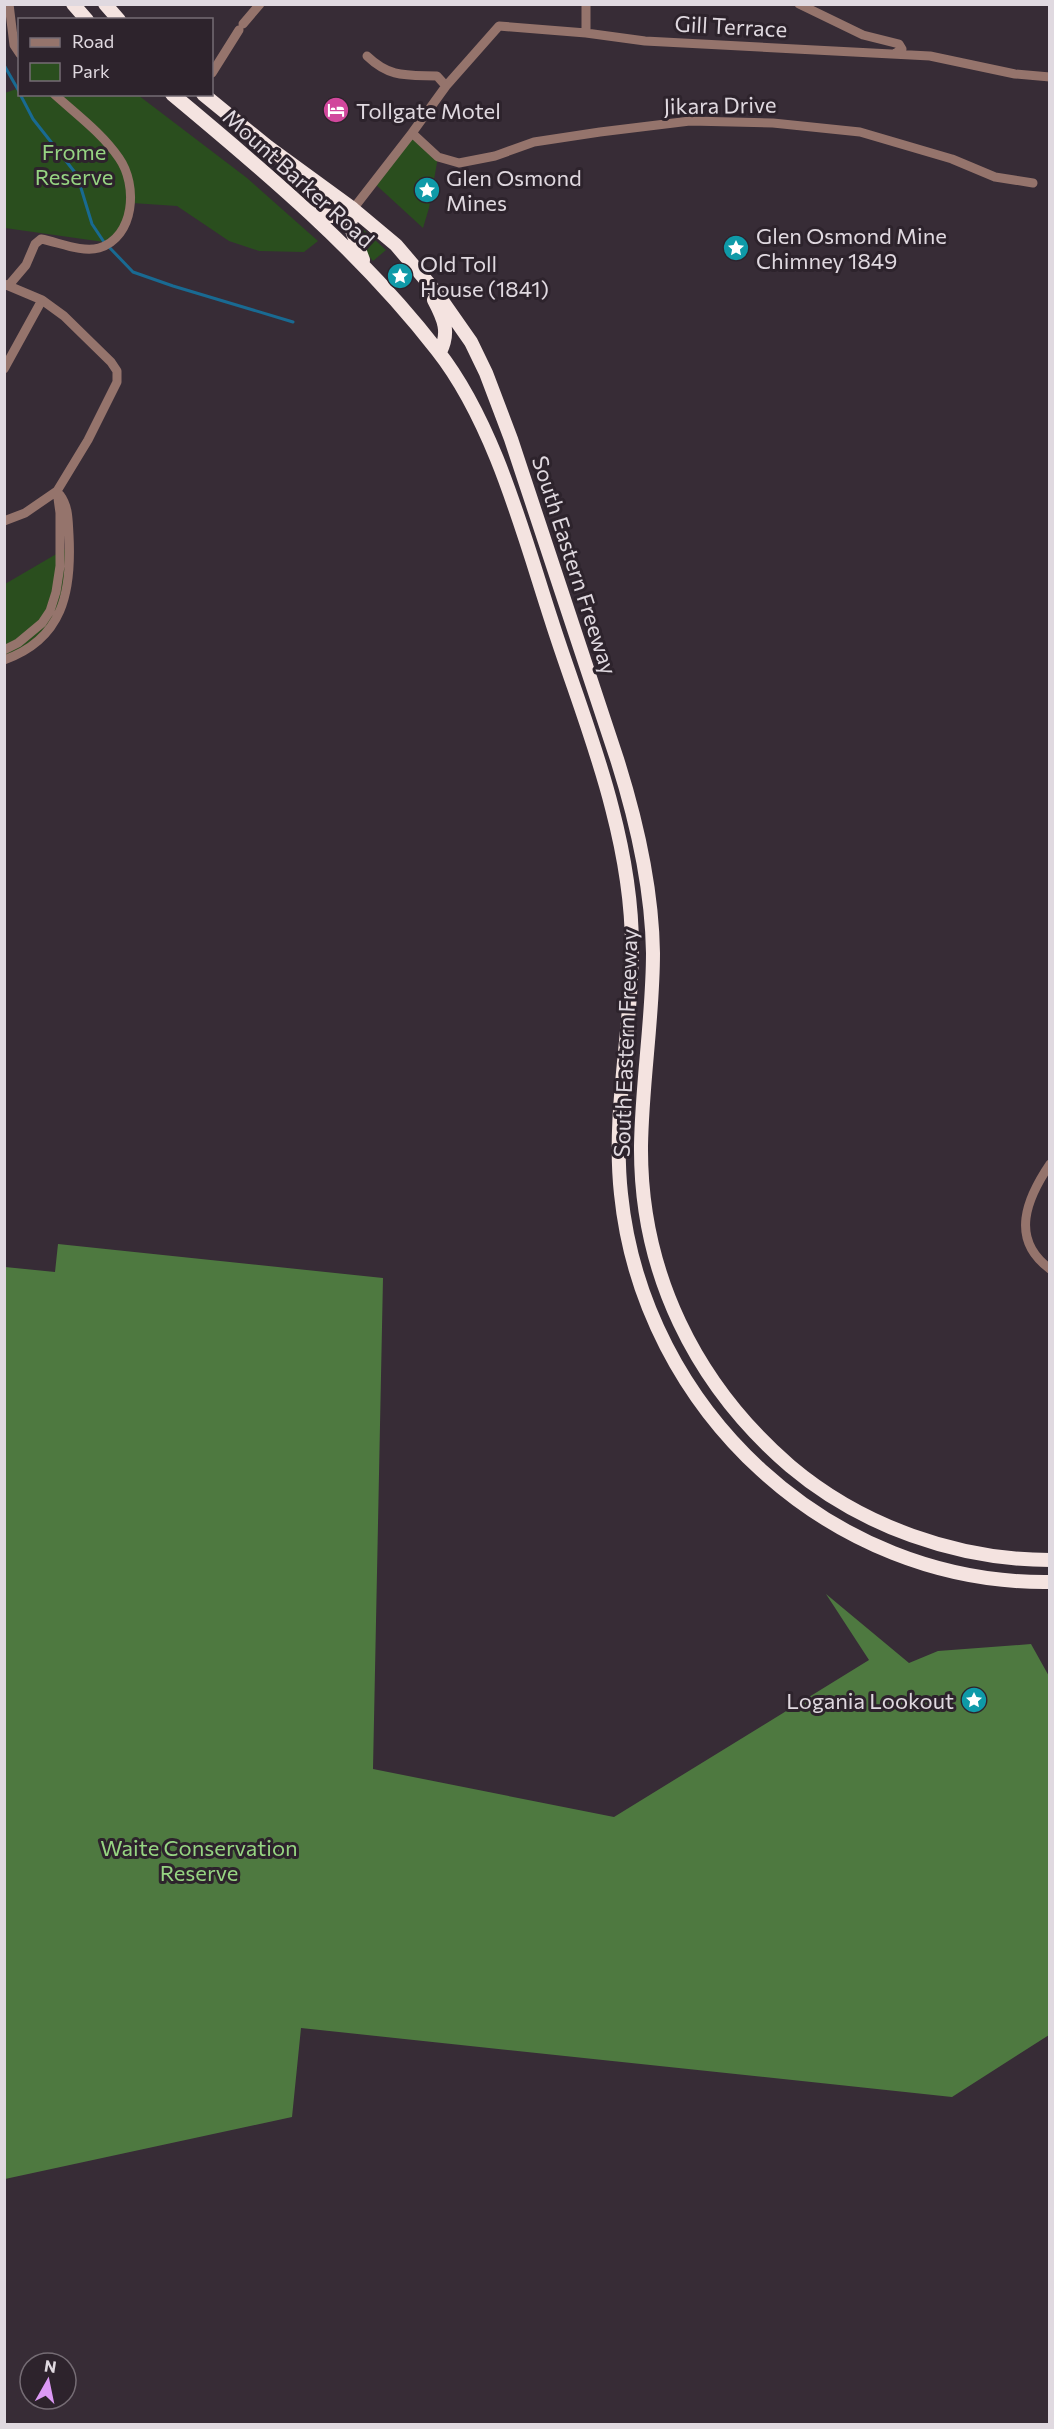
<svg xmlns="http://www.w3.org/2000/svg" width="1054" height="2429" font-family="Commissioner,sans-serif">
	<rect width="100%" height="100%" fill="#372c36"/>
	<path fill="#2a4e1e" d="M19 88 20 94 138 95 247 178 318 241 304 252 259 251 229 241 177 206 132 203 124 226 104 242 5 228V93Z
		M412 133 438 157 429 208 423 228 374 183Z
		M354 221 386 250 373 261 361 246Z
		M70 546V562L52 627 5 660V584Z"/>
	<path fill="#4e7940" d="M58 1244 383 1278 373 1769 614 1817 869 1660 826 1594 909 1663 938 1651 1031 1644 1050 1678 1049 2035 952 2097 301 2028 292 2117 5 2179V1267L55 1272Z"/>
	<g fill="none" stroke-linecap="round" stroke-linejoin="round">
		<path stroke="#196a92" stroke-width="3" d="M4 65 20 93
			M20 94 33 119 77 175 92 224 104 242
			M109 247 133 272 173 286 293 322"/>
		<path stroke="#95746c" stroke-width="9" d="M9 4 14 45 20 54
			M586 4V33
			M799 4 863 35 899 44 902 49 894 54
			M243 24 260 4
			M367 56C390 78 406 75 437 76L446 86
			M212 73 239 30
			M412 133 438 157 459 163 495 156 534 142 600 132 690 121 773 123 860 132 952 159 995 177 1033 183
			M353 209 412 133 446 86 499 26 586 33 645 41 930 56 1015 74 1050 77
			M4 284 42 300 64 316 111 362 117 371V382L88 440 57 491 60 513V566L56 592 50 611 42 623 18 643 4 650
			M9 285 26 265 35 244 41 239C58 242 82 253 99 248 135 237 138 185 119 158 102 133 76 114 54 94
			M4 369 42 300
			M4 521 25 513 57 491
			M4 660C63 639 72 592 69 535 68 521 69 507 60 495
			M1050 1164C1027 1198 1009 1239 1050 1269"/>
		<path stroke="#f4e3e0" stroke-width="14" d="M73 4 87 20
			M105 4 119 20
			M172 94C267 173 361 252 437 350 494 422 523 533 551 619 571 682 596 744 612 808 624 854 632 901 632 948 632 1030 612 1112 621 1194 643 1410 830 1585 1050 1582
			M203 94 268 147 353 209 396 245 436 292 471 342 486 373 511 439 617 759C637 822 652 886 653 953 653 1017 642 1081 641 1146 640 1272 695 1384 790 1466 861 1526 957 1560 1050 1560
			M353 209 350 225 363 260
			M310 211C327 217 338 219 353 209
			M434 300C444 319 450 332 440 352"/>
	</g>
	<defs>
		<g id="hotel-disc" transform="scale(1.35)"><circle r="9.5" fill="#d1479c" stroke="#2d232c"/><path d="M-6-4.5h1.5V1H6V5H4.5V3h-9V5H-6ZM-4 0a1.8 1.8 0 1 1 3.6 0ZM.5 0V-2.5h3Q6-2.5 6 0Z" fill="#fff"/></g>
		<g id="sight-disc" transform="scale(1.35)"><circle r="9.5" fill="#0f9aa8" stroke="#2d232c"/><path d="M0-6L1.8-2.2L6-1.7L2.9 1.2L3.7 5.4L0 3.3L-3.7 5.4L-2.9 1.2L-6-1.7L-1.8-2.2Z" fill="#fff"/></g>
	</defs>
	<g fill-rule="evenodd">
		<use href="#hotel-disc" x="336" y="110"/>
		<use href="#sight-disc" x="427" y="190"/>
		<use href="#sight-disc" x="736" y="248"/>
		<use href="#sight-disc" x="400" y="276"/>
		<use href="#sight-disc" x="974" y="1700"/>
	</g>
	<g text-anchor="middle" dominant-baseline="central" stroke-width="6" stroke-linejoin="round" paint-order="stroke">
		<g font-size="22" fill="#e0d9e0" stroke="#2d232c">
			<text transform="translate(731 26) rotate(3)">Gill Terrace</text>
			<text transform="translate(720 105) rotate(-1)">Jikara Drive</text>
			<text transform="translate(299 178) rotate(42)">Mount Barker Road</text>
			<text transform="translate(575 565) rotate(72)">South Eastern Freeway</text>
			<text transform="translate(625 1043) rotate(-88)">South Eastern Freeway</text>
		</g>
		<g font-size="22" fill="#e0d9e0" stroke="#2d232c" text-anchor="start">
			<text x="356" y="110">Tollgate Motel</text>
			<text x="446" y="177">Glen Osmond<tspan x="446" dy="25">Mines</tspan></text>
			<text x="756" y="235">Glen Osmond Mine<tspan x="756" dy="25">Chimney 1849</tspan></text>
			<text x="420" y="263">Old Toll<tspan x="420" dy="25">House (1841)</tspan></text>
			<text x="954" y="1700" text-anchor="end">Logania Lookout</text>
		</g>
		<g font-size="22" fill="#96d482" stroke="#2d232c">
			<text x="74" y="151">Frome<tspan x="74" dy="25">Reserve</tspan></text>
			<text x="199" y="1847">Waite Conservation<tspan x="199" dy="25">Reserve</tspan></text>
		</g>
	</g>
	<rect width="1054" height="2429" fill="none" stroke="#e0d9e0" stroke-width="12"/>
	<rect x="18" y="18" width="195" height="78" fill="#2d232c" stroke="#756c74" stroke-width="1.5"/>
	<rect x="30" y="38" width="30" height="9" fill="#95746c" stroke="#756c74" stroke-width="1.5"/>
	<text x="72" y="48" font-size="18" fill="#e0d9e0">Road</text>
	<rect x="30" y="63" width="30" height="18" fill="#2a4e1e" stroke="#756c74" stroke-width="1.5"/>
	<text x="72" y="78" font-size="18" fill="#e0d9e0">Park</text>
	<g transform="translate(48 2381) rotate(9)"><circle r="28" fill="#2d232c" stroke="#756c74" stroke-width="1.5"/>
	<path d="M0-4.5L10 22L0 15L-10 22Z" fill="#dc99f5"/>
	<text y="-9" font-size="16" font-weight="bold" text-anchor="middle" fill="#e0d9e0">N</text>
	</g>
</svg>
